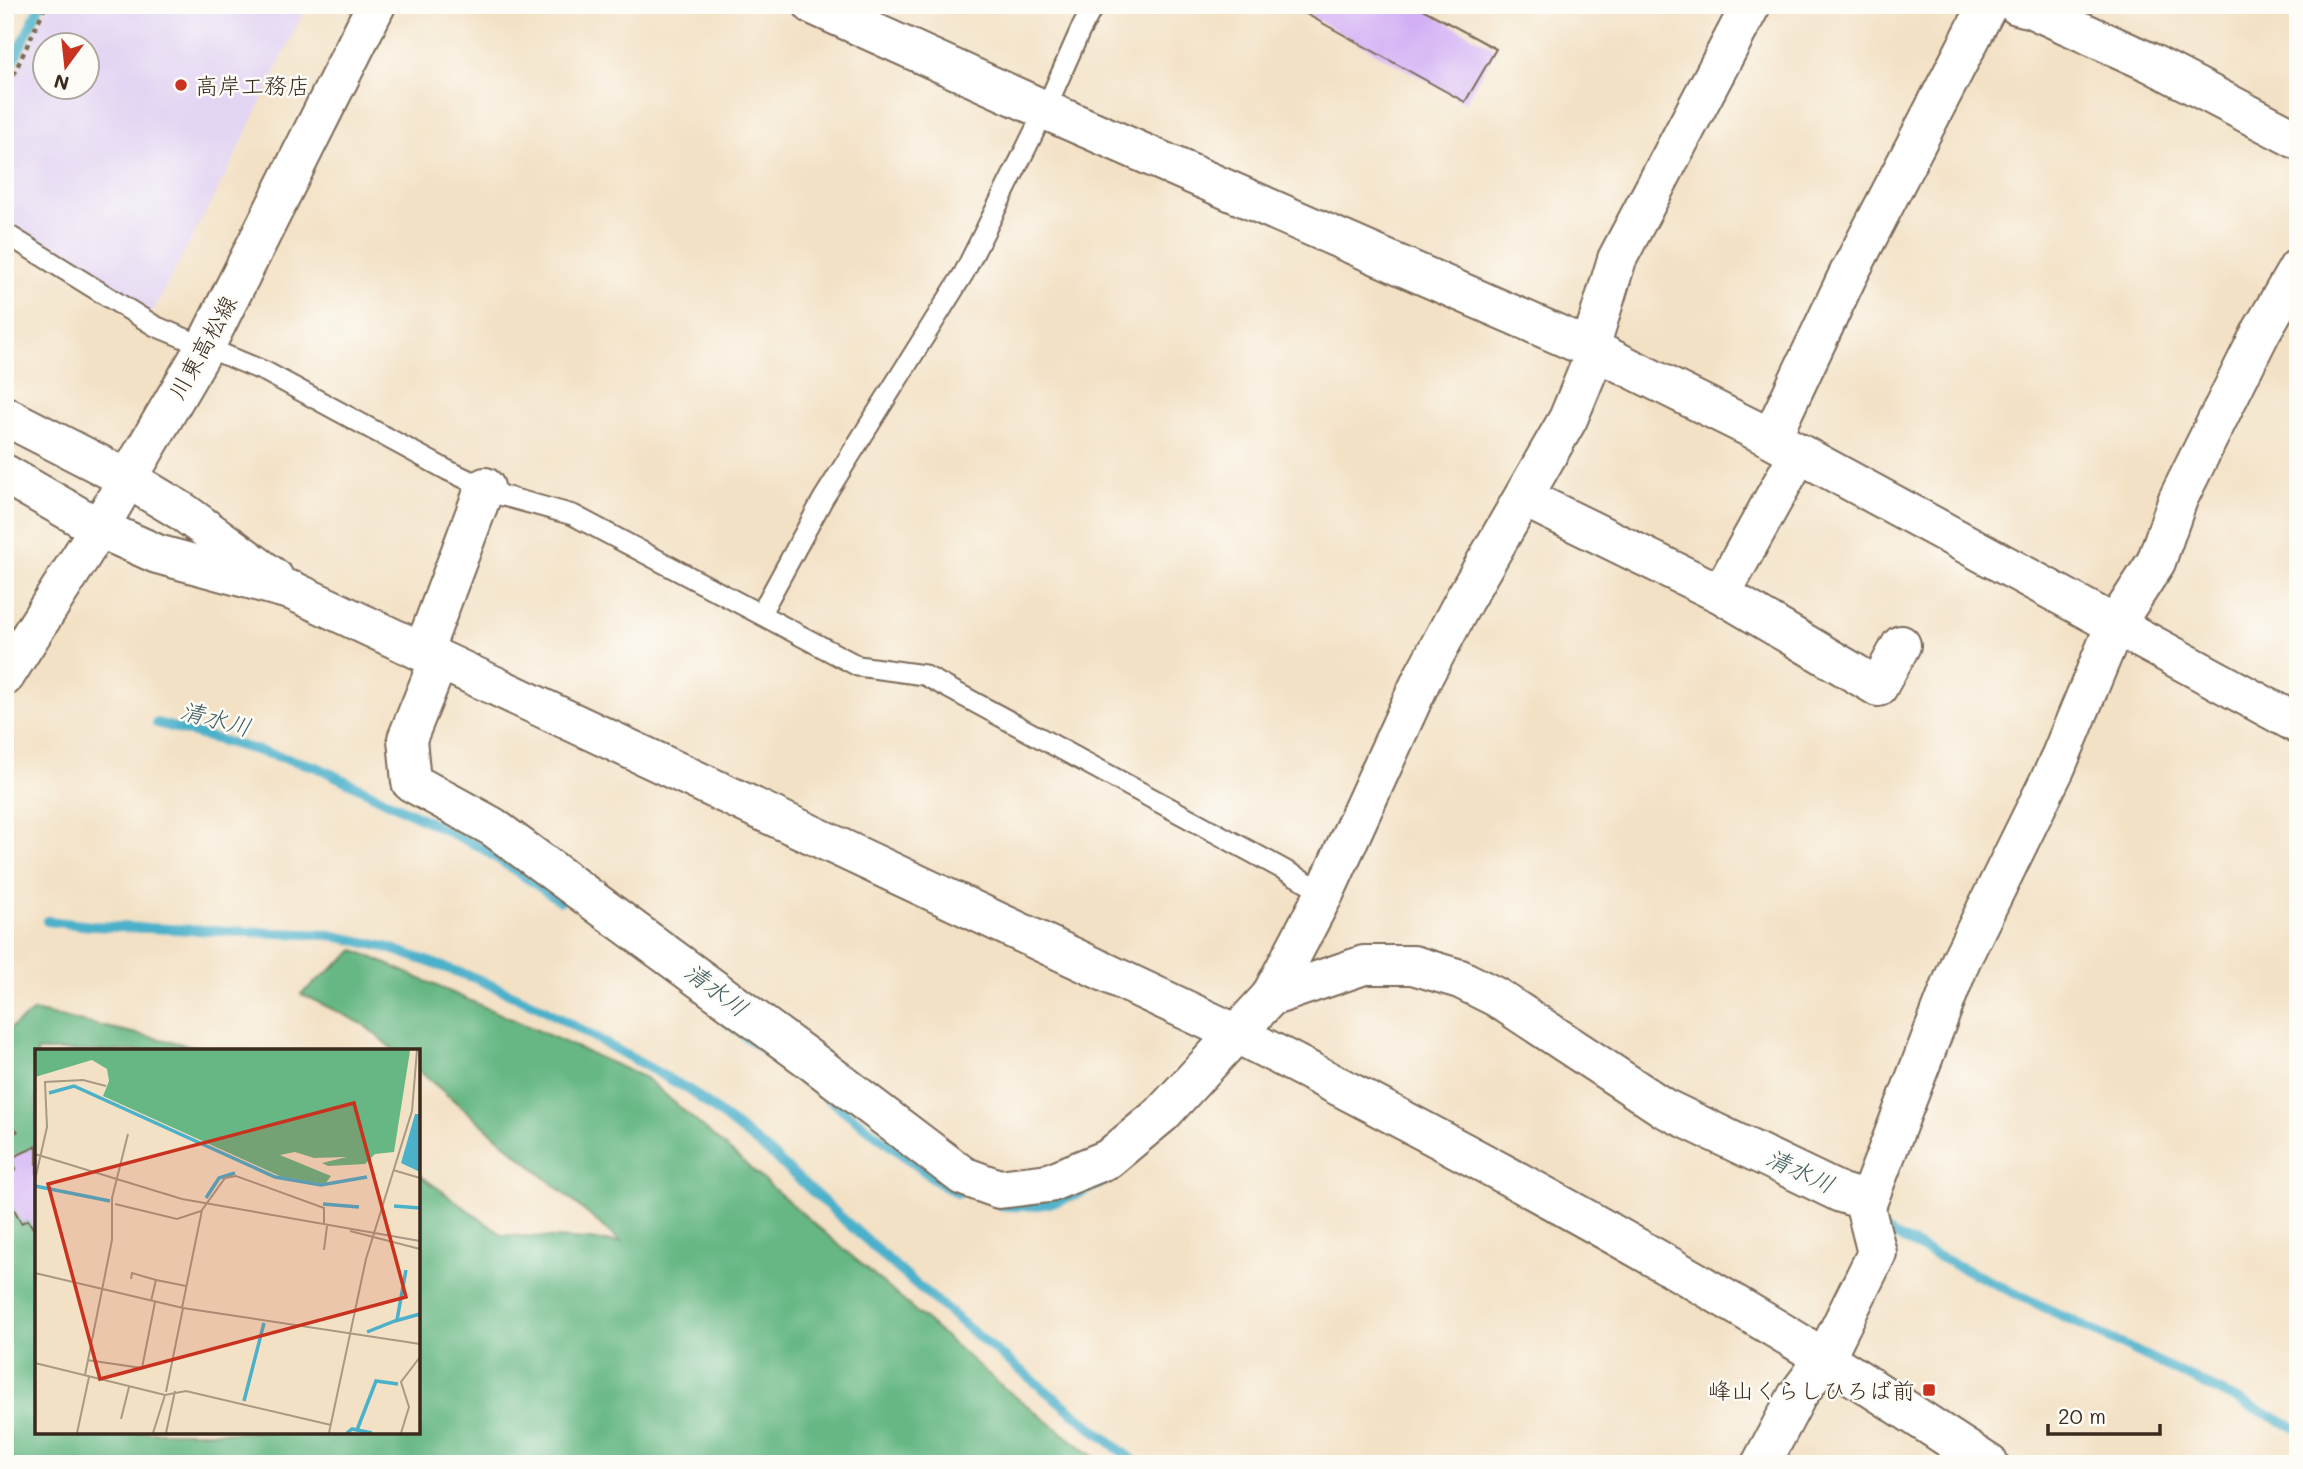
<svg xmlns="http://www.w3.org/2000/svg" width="2303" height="1469" font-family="Mali,'Klee One',sans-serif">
	<rect width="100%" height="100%" fill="#fdfcf7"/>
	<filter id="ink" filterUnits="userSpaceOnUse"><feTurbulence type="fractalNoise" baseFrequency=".0143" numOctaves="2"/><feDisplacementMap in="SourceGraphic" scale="14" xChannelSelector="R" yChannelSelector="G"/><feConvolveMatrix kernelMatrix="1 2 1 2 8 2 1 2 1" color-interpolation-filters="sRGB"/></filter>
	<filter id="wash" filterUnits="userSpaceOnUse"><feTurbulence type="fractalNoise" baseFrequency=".00686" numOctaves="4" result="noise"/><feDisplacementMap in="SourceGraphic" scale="28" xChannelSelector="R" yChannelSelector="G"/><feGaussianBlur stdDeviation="1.57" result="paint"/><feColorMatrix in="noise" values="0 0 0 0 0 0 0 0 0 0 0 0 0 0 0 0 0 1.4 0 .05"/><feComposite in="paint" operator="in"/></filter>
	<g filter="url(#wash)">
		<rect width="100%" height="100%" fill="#f3e1c5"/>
		<path fill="#e2d4f3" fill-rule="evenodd" d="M48 5H307L231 165 151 315 61 256 5 224V99ZM46 46H88V88H46Z"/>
		<path fill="#66b784" stroke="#507051" stroke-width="2" d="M355 950 646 1078 1003 1387 1103 1464H5V1032L34 1011 214 1051H37V1432H418V1174L503 1235 621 1242 418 1070V1051H395L363 1024 301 994Z"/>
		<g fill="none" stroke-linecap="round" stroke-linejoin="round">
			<path stroke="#4bb0ca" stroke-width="10" d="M5 80 40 5
				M157 723 317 767 482 848 561 901
				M47 921 92 926 330 935 386 947 475 978 538 1006 691 1091 771 1154 904 1274 974 1333 1137 1464
				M724 1020 944 1186 958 1193
				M1000 1205C1045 1211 1076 1196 1114 1176
				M1881 1229 2298 1429"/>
		</g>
		<g id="blocks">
			<path fill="#d3b0f5" d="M1290 5H1415L1496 49 1465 102Z
				M37 1146V1235L28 1220 21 1223 5 1191V1174L16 1169 11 1158Z"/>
		</g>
	</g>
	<g filter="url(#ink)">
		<use href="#blocks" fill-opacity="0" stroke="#7b6a58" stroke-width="2"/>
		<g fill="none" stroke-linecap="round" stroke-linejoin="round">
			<g stroke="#7b6a58" stroke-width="23">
				<path id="service" d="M5 233 155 326 266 372 447 470 500 495 573 515 858 666 924 675 1325 892
					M761 613 823 499 964 273 1045 110 1080 31 1094 5"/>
			</g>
			<g stroke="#7b6a58" stroke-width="42">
				<path id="minor" d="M813 5 1045 110 1596 351 1771 438 2298 724
					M2017 5 2032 9 2149 62 2298 140
					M1590 348 1617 259 1751 5
					M1771 438 1847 277 1988 5
					M1523 497 1721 594 1799 453
					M1721 594 1878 687 1901 645
					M423 652 485 487
					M439 660 407 739 411 782 493 827 813 1062 963 1176 999 1189 1049 1183 1108 1159 1162 1114 1270 997 1325 892 1422 679 1464 600 1568 419 1596 351
					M1270 997 1364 965H1413L1460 979 1496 997 1664 1108 1841 1193 1868 1201
					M1761 1464 1797 1396 1825 1358 1877 1253 1866 1210 1868 1201 1961 960 2056 767 2115 625 2156 562 2178 499 2261 332 2298 268"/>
			</g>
			<g stroke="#7b6a58" stroke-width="42">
				<path id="tertiary" d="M5 416 128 479 183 512 274 578
					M5 474 99 528 157 554 293 591 1237 1034C1436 1135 1634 1241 1824 1358 1880 1392 1934 1429 1989 1464"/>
			</g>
			<g stroke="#7b6a58" stroke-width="42">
				<path id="secondary" d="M5 676 99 528 205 347 376 5"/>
			</g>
			<path stroke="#7b6a58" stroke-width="4.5" stroke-dasharray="5 5" stroke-linecap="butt" d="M5 93 46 5
				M5 1112 17 1133"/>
			<use href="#service" stroke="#fff" stroke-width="19"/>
			<use href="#minor" stroke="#fff" stroke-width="38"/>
			<use href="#tertiary" stroke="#fff" stroke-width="38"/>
			<use href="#secondary" stroke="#fff" stroke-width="38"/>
		</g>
	</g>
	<g fill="#c8321e" stroke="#fdfcf7" stroke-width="2.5">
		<circle cx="181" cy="85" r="7"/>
		<rect x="1922" y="1383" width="14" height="14" rx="3.5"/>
	</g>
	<g text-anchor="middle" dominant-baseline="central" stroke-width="5" stroke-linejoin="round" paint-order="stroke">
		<g font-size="23" fill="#3b2a1e" stroke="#fdfcf7" text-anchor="start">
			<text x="195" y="85">高岸工務店</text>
			<text x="1915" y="1390" text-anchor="end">峰山くらしひろば前</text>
		</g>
		<g font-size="23" fill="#3b2a1e" stroke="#fdfcf7">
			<text transform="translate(202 347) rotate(-61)">川東高松線</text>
		</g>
		<g font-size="24" font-style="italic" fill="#416063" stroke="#fdfcf7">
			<text transform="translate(216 718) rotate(15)">清水川</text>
			<text transform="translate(717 989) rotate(37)">清水川</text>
			<text transform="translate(1801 1170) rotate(25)">清水川</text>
		</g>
	</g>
	<g transform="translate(35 1049)">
		<rect width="385" height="385" fill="#f3e1c5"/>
		<path d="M0 1H375V2L359 103 340 105 330 115 293 117 287 114 312 108 279 109 260 103 245 106 296 127 290 135 247 128 68 47 74 32 72 20 57 11 0 28Z" fill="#66b784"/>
		<path d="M380 65H385V123L366 114Z" fill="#4bb0ca"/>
		<path fill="none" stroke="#4bb0ca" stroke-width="3.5" d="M14 44 39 37 240 128 286 136 332 128M0 137 75 152M171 149 184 129 200 124M288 155 324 158M359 157 385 159M360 272 385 265M332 283 362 271 371 221M209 352 229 274M322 381 341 332 363 335M312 384 317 380 337 384"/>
		<path fill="none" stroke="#a99882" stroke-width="2" d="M0 105 147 150 385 192M358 121 385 129M0 131 12 78 10 33 48 31 71 37M80 155 142 170 166 162M315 182 385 200M289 201 292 177M0 224 148 259 385 295M96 230 97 224 121 231M116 252 121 231 151 237M147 259 167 161 190 129 201 127 289 159V176M52 311 107 319 120 253M0 314 130 346 151 342 296 376M50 326 77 191V149L93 85M131 343 148 259M86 370 94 338M42 384 54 328M118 384 130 346M131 384 140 342M294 384 331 210 377 62 382 1M366 384 374 358 366 333 385 308"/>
		<path fill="#c8321e" fill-opacity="0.15" stroke="#c8321e" stroke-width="3.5" d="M319 54 371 248 65 330 13 135Z"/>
		<rect width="385" height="385" fill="none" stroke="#3b2a1e" stroke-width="3.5"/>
	</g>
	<rect width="2303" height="1469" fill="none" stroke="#fdfcf7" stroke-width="28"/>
	<g transform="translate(66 66) rotate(195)"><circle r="33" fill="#fdfcf7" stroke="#afa8a0" stroke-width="2"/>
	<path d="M0-5L12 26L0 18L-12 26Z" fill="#c8321e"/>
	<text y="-10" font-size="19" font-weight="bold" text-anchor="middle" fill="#3b2a1e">N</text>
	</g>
	<path d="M2048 1424v10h112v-10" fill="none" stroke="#3b2a1e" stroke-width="3.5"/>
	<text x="2058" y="1424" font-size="21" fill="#3b2a1e" stroke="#fdfcf7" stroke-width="5" paint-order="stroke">20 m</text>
</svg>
